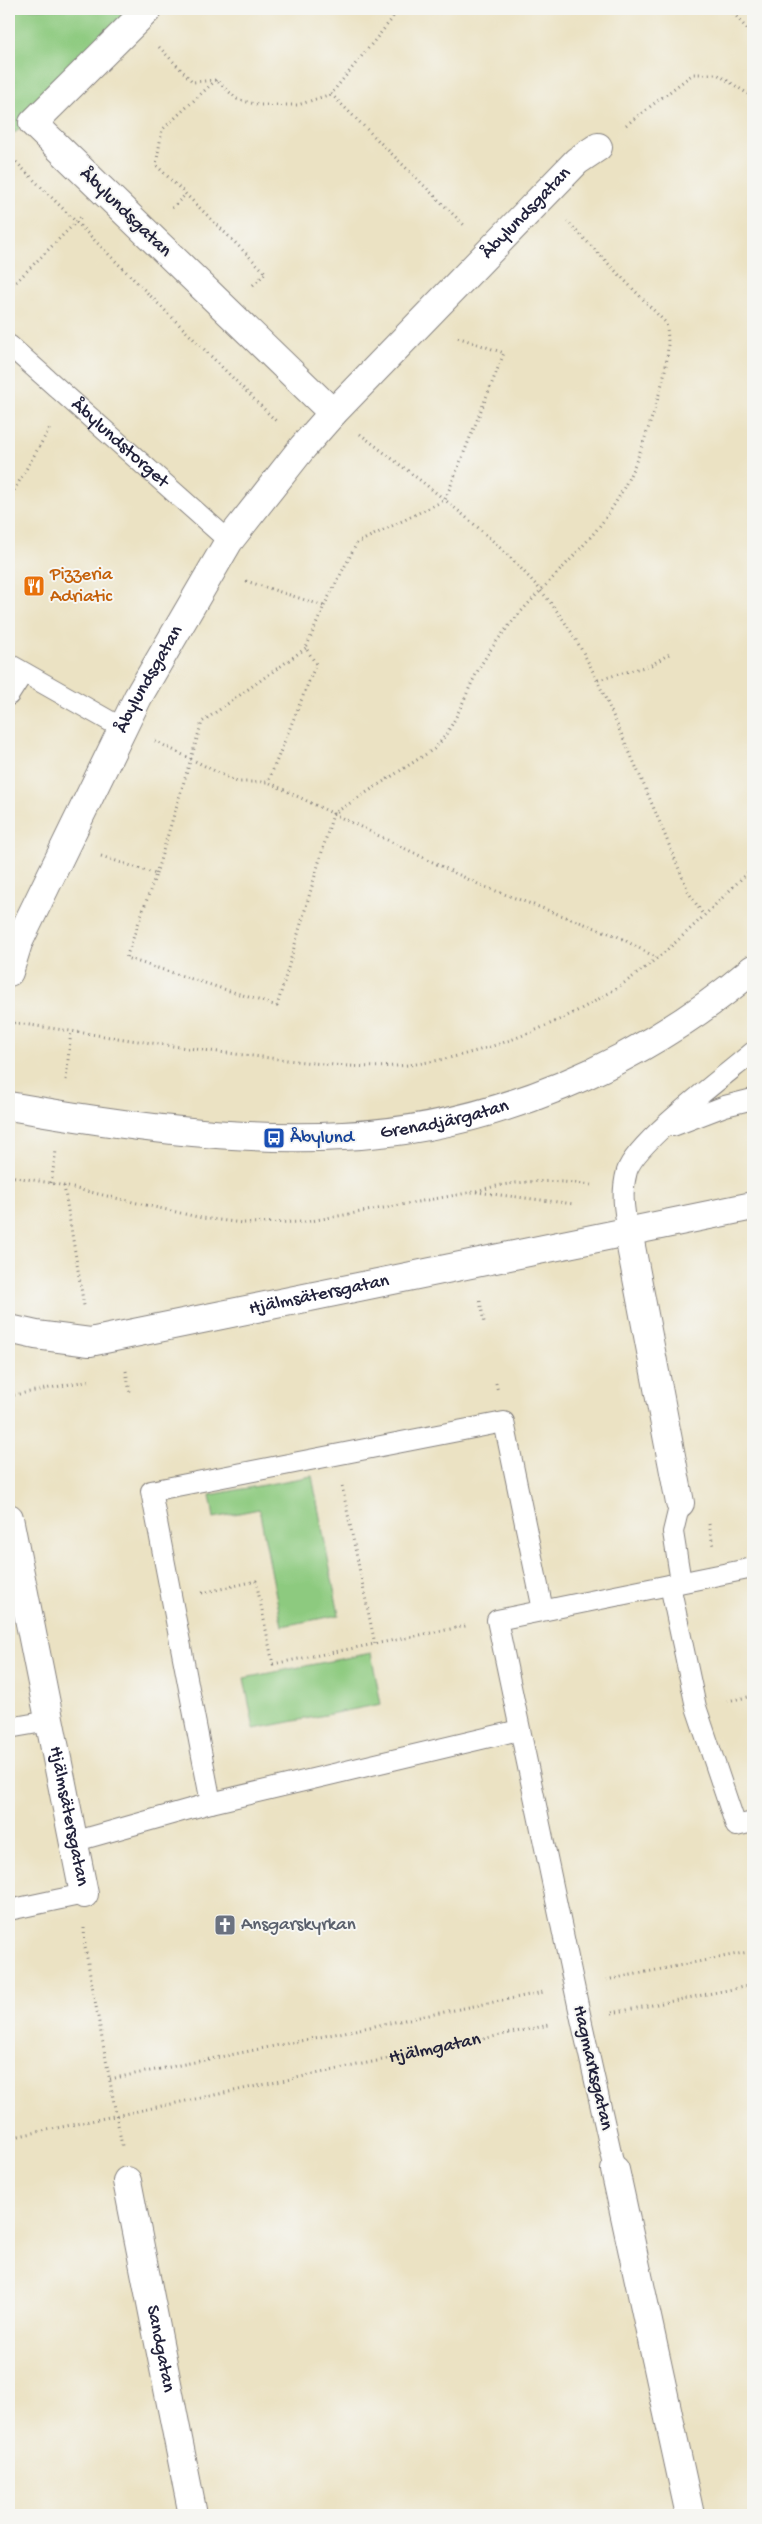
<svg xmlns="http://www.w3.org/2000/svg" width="762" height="2524" font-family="'Gochi Hand',sans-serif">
	<rect width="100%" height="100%" fill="#f6f6f2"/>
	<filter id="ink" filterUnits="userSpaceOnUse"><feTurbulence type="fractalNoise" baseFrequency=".02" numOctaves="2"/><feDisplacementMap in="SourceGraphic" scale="10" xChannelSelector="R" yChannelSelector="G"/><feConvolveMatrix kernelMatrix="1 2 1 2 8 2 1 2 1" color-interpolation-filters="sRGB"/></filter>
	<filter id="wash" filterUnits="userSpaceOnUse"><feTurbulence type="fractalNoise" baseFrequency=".0096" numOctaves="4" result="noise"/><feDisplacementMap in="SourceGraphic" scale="20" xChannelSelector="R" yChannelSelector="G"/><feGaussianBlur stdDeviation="1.12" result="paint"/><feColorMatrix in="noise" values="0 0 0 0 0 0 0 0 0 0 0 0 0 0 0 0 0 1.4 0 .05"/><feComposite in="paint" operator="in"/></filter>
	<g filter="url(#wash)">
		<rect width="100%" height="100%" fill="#ebe2c3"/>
		<path fill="#8dca7f" stroke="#58765d" d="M9 9H138L15 133 9 127Z
			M312 1476 339 1615 282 1626 259 1509 214 1518 210 1495Z
			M371 1653 381 1704 254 1729 244 1678Z"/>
	</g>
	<g filter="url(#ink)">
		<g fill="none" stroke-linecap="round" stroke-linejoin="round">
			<g stroke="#86827f" stroke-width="22">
				<g id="service">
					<path id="s2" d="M9 345 229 541"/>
					<path d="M9 664 122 728"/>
					<path d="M9 695 23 673"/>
					<path d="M673 1126 725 1106 753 1099"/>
					<path d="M628 1231C624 1210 621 1192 627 1171 636 1142 727 1074 753 1052"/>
					<path d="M680 1503 673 1532 681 1582"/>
					<path d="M670 1585 696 1707 736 1826 753 1822"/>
					<path d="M9 1728 49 1721"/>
					<path d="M211 1803 151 1491 504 1422 543 1610"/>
					<path d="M73 1842 211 1803 519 1730"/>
					<path d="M9 1910 84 1894"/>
					<path d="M615 2170 581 2019 497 1620 753 1568"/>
				</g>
			</g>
			<g stroke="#86827f" stroke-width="30">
				<g id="minor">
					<path id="s3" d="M333 413 577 161 598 147"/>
					<path id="s4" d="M9 972 18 943 138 697 229 541 303 447 333 413 33 123 148 9"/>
					<path d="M628 1231 680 1503"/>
					<path id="s5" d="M9 1329 36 1335 90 1342 753 1206"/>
					<path id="s6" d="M9 1518 84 1894"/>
					<path d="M615 2170 690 2515"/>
					<path id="s7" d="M127 2181 193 2515"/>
				</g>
			</g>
			<g stroke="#86827f" stroke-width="30">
				<g id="tertiary">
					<path id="s8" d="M9 1106C119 1125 231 1142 343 1136 492 1129 640 1065 753 969"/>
				</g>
			</g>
			<g stroke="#86827f" stroke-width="3" stroke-dasharray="1 4" stroke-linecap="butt">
				<path d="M730 9 753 36"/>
				<path d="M159 47 193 82 216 80 237 99 258 105H298L331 94 392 19 397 9"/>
				<path d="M216 80 162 130 156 165 266 273 252 286"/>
				<path d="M331 94 464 225"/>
				<path d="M626 125 693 74H717L753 97"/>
				<path d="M9 155 278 423"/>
				<path d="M172 208 186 194"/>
				<path d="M9 289 81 217"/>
				<path d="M360 434C432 490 515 548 566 624 588 657 603 693 619 729 644 783 666 838 689 893L704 916"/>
				<path d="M9 499 51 426"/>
				<path d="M246 581 324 606 306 648 316 664 268 782"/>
				<path d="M324 606 357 543 445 500 504 353 457 337"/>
				<path d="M598 680 651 665 671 653"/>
				<path d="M155 741 237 782H268L480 885 617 936 657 958"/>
				<path d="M101 856 156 874 126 958 277 1006 333 814 434 749C458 725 466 688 484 660 515 610 562 573 598 528 628 489 640 454 655 408 663 381 672 352 666 323L567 221"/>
				<path d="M156 874 202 722 306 648"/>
				<path d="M9 1022C93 1034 177 1048 262 1057 314 1063 365 1071 416 1064 487 1054 568 1022 627 981 673 949 713 907 753 867"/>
				<path d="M66 1080 71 1031"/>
				<path d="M9 1176 51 1183 202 1218 243 1223 305 1222 473 1192C513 1180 550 1179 591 1185"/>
				<path d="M51 1183 56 1151"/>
				<path d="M64 1186 84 1306"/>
				<path d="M476 1192 574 1204"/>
				<path d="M480 1301 484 1322"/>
				<path d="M126 1371 130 1392"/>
				<path d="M496 1383 498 1392"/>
				<path d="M9 1396 91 1380"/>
				<path d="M342 1486 375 1644"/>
				<path d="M709 1524 713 1545"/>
				<path d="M202 1593 256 1581 273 1664 466 1626"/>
				<path d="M727 1701 753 1696"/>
				<path d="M84 1928 85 1947 122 2146"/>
				<path d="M606 1980 753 1951"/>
				<path d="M612 2013 753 1985"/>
				<path d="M110 2079 544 1992"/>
				<path id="s1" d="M9 2138 549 2025"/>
			</g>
			<use href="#service" stroke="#fff" stroke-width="20"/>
			<use href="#minor" stroke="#fff" stroke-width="28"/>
			<use href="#tertiary" stroke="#fff" stroke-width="28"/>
		</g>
	</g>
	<defs>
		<g id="restaurant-square" transform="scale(1.125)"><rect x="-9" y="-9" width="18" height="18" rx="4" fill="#e8710a" stroke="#f6f6f2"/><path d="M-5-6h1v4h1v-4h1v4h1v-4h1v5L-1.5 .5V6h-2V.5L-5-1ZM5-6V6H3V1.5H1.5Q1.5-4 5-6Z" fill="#fff"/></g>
		<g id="bus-square" transform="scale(1.125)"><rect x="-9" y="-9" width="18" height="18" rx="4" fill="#1a4fb4" stroke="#f6f6f2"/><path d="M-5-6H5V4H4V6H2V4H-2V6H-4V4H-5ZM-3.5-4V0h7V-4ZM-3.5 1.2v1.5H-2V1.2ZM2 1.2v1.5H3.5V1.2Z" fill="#fff"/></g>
		<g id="church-square" transform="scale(1.125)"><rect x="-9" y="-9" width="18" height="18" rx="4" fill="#6b7280" stroke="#f6f6f2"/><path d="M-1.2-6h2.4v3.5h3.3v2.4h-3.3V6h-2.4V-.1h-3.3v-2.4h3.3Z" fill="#fff"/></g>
	</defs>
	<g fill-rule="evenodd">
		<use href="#restaurant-square" x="34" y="586"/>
		<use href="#bus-square" x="274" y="1138"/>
		<use href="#church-square" x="225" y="1925"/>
	</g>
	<g text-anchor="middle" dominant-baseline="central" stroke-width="4" stroke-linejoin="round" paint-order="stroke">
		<g font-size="19" fill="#22223b" stroke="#f6f6f2">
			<text transform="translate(125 213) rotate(44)">Åbylundsgatan</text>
			<text stroke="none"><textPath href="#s3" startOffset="278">Åbylundsgatan</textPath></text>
			<text stroke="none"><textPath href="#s2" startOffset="148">Åbylundstorget</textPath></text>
			<text stroke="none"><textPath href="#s4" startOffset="325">Åbylundsgatan</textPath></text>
			<text stroke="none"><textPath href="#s8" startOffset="439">Grenadjärgatan</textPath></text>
			<text stroke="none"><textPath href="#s5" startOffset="316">Hjälmsätersgatan</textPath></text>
			<text stroke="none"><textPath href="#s6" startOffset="304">Hjälmsätersgatan</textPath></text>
			<text stroke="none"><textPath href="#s1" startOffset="435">Hjälmgatan</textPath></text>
			<text transform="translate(592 2068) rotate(77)">Hagmarksgatan</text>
			<text stroke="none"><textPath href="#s7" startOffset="171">Sandgatan</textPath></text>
		</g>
		<g font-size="19" fill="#c56008" stroke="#f6f6f2" text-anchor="start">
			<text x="50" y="575">Pizzeria<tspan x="50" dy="22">Adriatic</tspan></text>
		</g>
		<g font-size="19" fill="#164399" stroke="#f6f6f2" text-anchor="start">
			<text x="290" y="1138">Åbylund</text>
		</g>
		<g font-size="19" fill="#5b616d" stroke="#f6f6f2" text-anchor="start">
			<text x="241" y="1925">Ansgarskyrkan</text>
		</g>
	</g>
	<rect width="762" height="2524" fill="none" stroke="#f6f6f2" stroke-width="30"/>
</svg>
